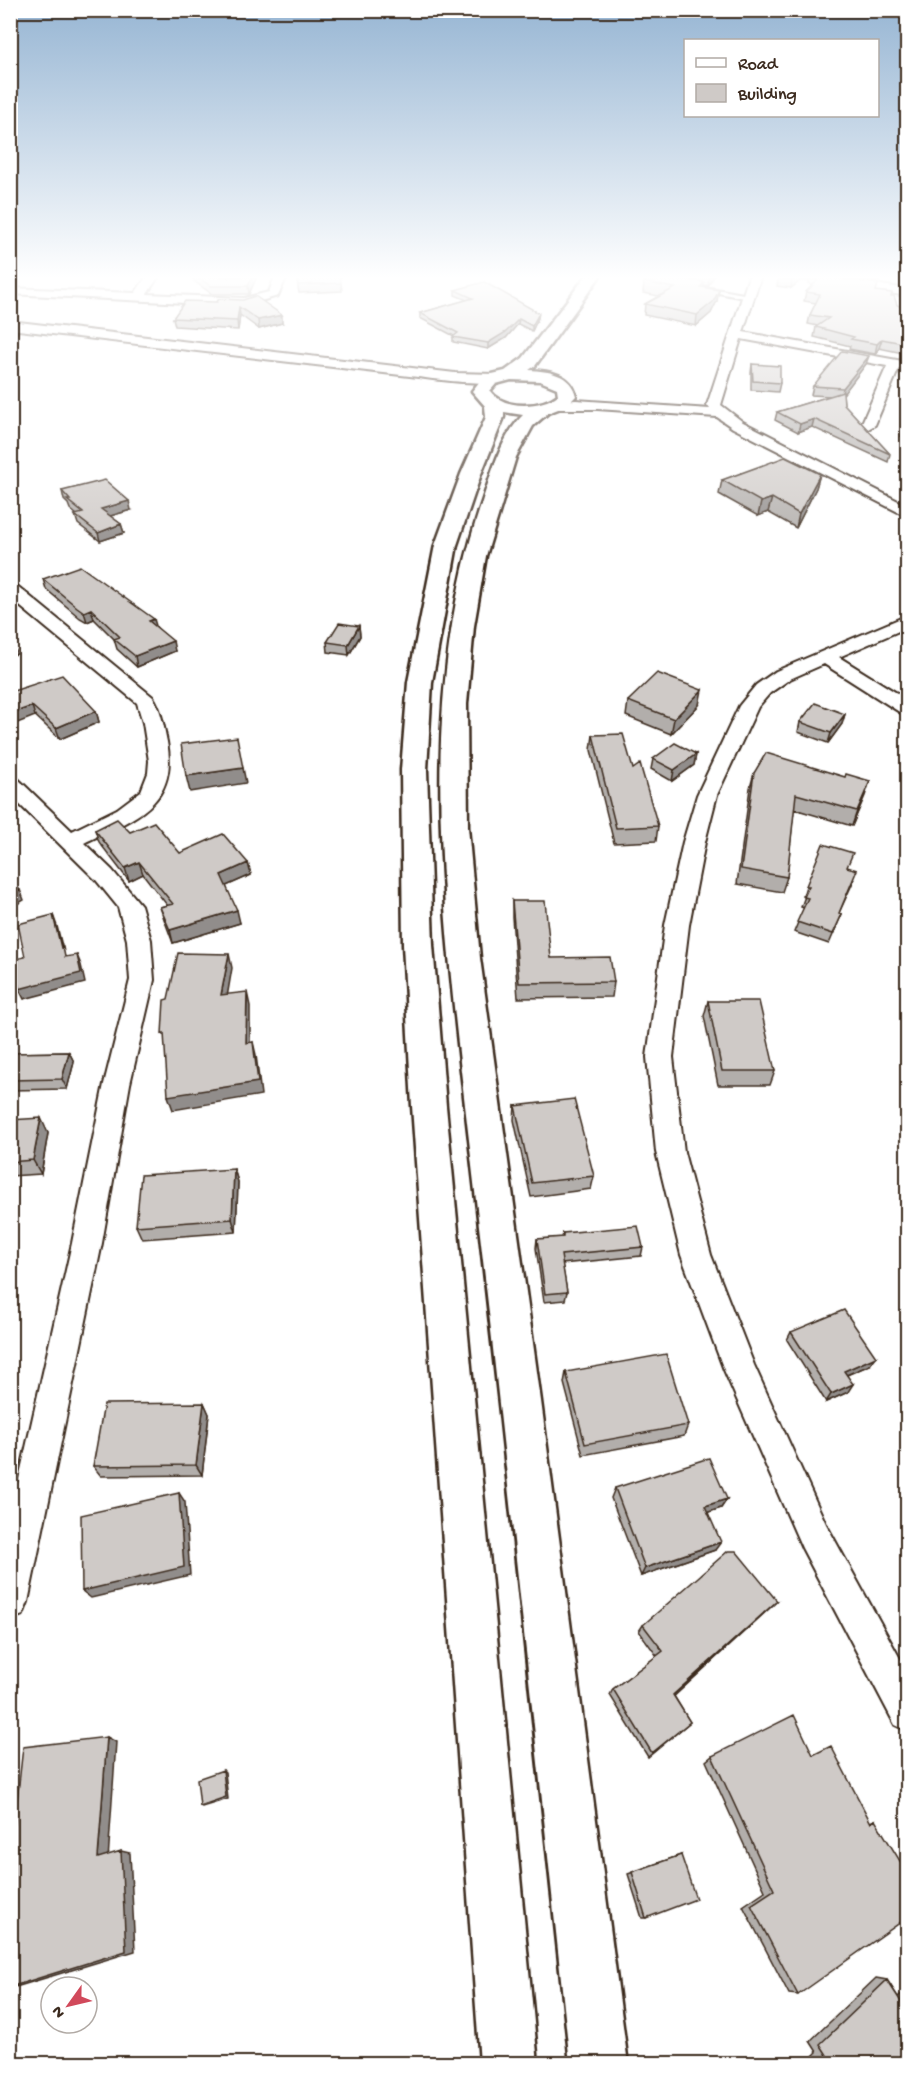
<svg xmlns="http://www.w3.org/2000/svg" width="918" height="2074" font-family="'Gochi Hand',sans-serif">
	<rect width="100%" height="100%" fill="#fff"/>
	<filter id="ink" filterUnits="userSpaceOnUse"><feTurbulence type="fractalNoise" baseFrequency=".0167" numOctaves="2"/><feDisplacementMap in="SourceGraphic" scale="12" xChannelSelector="R" yChannelSelector="G"/><feConvolveMatrix kernelMatrix="1 2 1 2 8 2 1 2 1" color-interpolation-filters="sRGB"/></filter>
	<g filter="url(#ink)">
		<g fill="none" stroke-linecap="round" stroke-linejoin="round">
			<g stroke="#3b2a1e" stroke-width="4">
				<path id="lane" d="M705 287 749 295 752 297 749 299 703 290Z
					M14 330 17 332 10 339V333Z"/>
			</g>
			<g stroke="#3b2a1e" stroke-width="4">
				<path id="street" d="M147 276H159L147 294 244 298 269 292 275 276H287L278 296 244 306 10 294V288L135 293Z
					M749 276H761L743 332 908 362V370L899 368 875 425 868 429 861 425 887 366 741 339 721 405 743 422 908 506V517L733 428 717 417 597 409H555L548 405 555 401 576 400 710 409 707 405Z
					M794 276H821L908 289V296L800 279Z
					M10 321 455 373 496 374 503 378C493 388 434 379 418 377 282 361 146 345 10 329Z
					M10 584 16 585 153 697C161 709 164 727 167 742 179 806 132 819 84 843L112 870 141 905 151 940 154 980 130 1084 102 1243 28 1602 23 1615 10 1620V1519L72 1243 104 1084 130 980 127 940 118 907 96 880 10 795V777L17 778 72 831 117 809 141 791 148 773 149 761 143 723 137 703 10 598Z
					M908 615V627L839 657 908 700V715L901 713 824 664 790 679 770 693 758 707 717 795 705 842 689 925 673 1057 684 1152 711 1255 754 1365 826 1524 908 1673V1731L895 1725 802 1548 724 1370 681 1255 656 1152 647 1057 665 925 683 842 697 795 739 706 756 685 776 671Z"/>
			</g>
			<g stroke="#3b2a1e" stroke-width="5">
				<path id="secondary" d="M586 276H600L535 366 529 370C549 371 571 374 576 396L566 406 548 413 533 426 516 457 486 556 474 626 467 704 468 827 480 958 541 1401 628 2064H570C547 1847 524 1630 500 1413 488 1299 474 1185 461 1071 440 883 420 688 481 505 491 476 500 438 523 415L504 412V417L481 474 457 545 432 682 427 770 433 945 446 1106 538 2064H480L412 1106 403 945 401 770 408 682 435 545 461 474 486 417 485 406 472 391 484 376 505 371 523 358ZM511 380 540 381 557 388 558 395C541 408 504 410 490 391L496 384Z"/>
			</g>
			<use href="#lane" fill="#fff" fill-rule="evenodd"/>
			<use href="#street" fill="#fff" fill-rule="evenodd"/>
			<use href="#secondary" fill="#fff" fill-rule="evenodd"/>
		</g>
		<path fill="#b2aeab" stroke="#3b2a1e" stroke-width="1.5" d="M193 276H226L228 278 229 276H257L249 294H212L194 281Z
			M296 276 341 283 342 291 299 293Z
			M652 276H714L708 286 704 285V287L717 301 711 313 696 326 644 315 645 304 659 296 643 293 644 282Z
			M779 276H801L800 281 791 288 777 286Z
			M811 276H825L891 296 897 305 902 307 904 297H908V354L879 348 875 354 849 349 850 346 814 337 816 327 818 326 808 324 810 315 816 303 804 301 806 292 812 286 809 283Z
			M835 276H881L879 282Z
			M455 290 538 318 532 331 518 324 506 338 488 349 453 342V337L454 336 420 318V313L467 300 455 295Z
			M219 299 282 323 259 329 240 315 238 330 175 326 173 318 217 302Z
			M752 364 780 383 778 392 751 390V373Z
			M866 364 843 394 844 404 890 454 888 462 812 427 798 432 775 420 777 412 830 396 811 395 813 386Z
			M908 384V433L901 436 902 403Z
			M820 474 816 488 796 528 768 512 758 516 719 494 722 480Z
			M62 491 131 510 110 516 121 524 124 533 100 541 78 524 75 515H77L70 509 68 504 64 500Z
			M43 579 156 627 175 651 137 667 117 649 114 639 94 619 87 622 80 618 46 589Z
			M359 626 360 636 349 655 328 652 327 642Z
			M10 692 96 711 99 722 60 739Z
			M628 701 699 705 671 734 626 716Z
			M845 714 842 724 828 743 798 732 800 722Z
			M593 735 633 769 658 826 656 841 614 843 591 750Z
			M696 754 694 765 672 781 651 769 653 759Z
			M754 773 845 777 870 781 852 826 794 809 787 877 782 892 737 884 750 788Z
			M95 830 130 832 180 853 248 863 251 875 226 886 240 923 173 943 164 919 160 907 167 905 143 874 129 881 99 842Z
			M847 867 854 880 839 913 842 914 829 944 794 932 804 908 801 907 805 896H803L806 886Z
			M512 901 551 958 614 982 612 997 518 998 512 917Z
			M708 1001 775 1071 770 1085H718L704 1016Z
			M69 1052 74 1062 67 1089 10 1090V1053Z
			M515 1106 594 1176 591 1189 531 1197 514 1120Z
			M10 1120 48 1133 41 1174 10 1176Z
			M234 1169 238 1182 236 1232 142 1239 136 1226Z
			M563 1233 643 1247 641 1256 562 1264 567 1292 565 1300 544 1302 536 1248 537 1239 562 1238Z
			M791 1332 870 1365 847 1375 848 1392 826 1402 787 1340Z
			M566 1372 688 1425 684 1436 583 1455 564 1383Z
			M204 1403 209 1414 202 1475 101 1476 93 1466Z
			M615 1488 727 1499 721 1508 708 1512 715 1550 641 1576 611 1498Z
			M777 1601 674 1696 690 1722 648 1757 610 1695 613 1689 657 1656 639 1631 643 1625Z
			M813 1755 870 1822 875 1820 798 1995 789 1994 743 1906 765 1891 706 1761 712 1756Z
			M681 1855 646 1918H642L628 1874Z
			M876 1978 887 1980 898 1997 908 1988V2064H805L817 2052 810 2041Z"/>
		<path fill="#918d8b" stroke="#3b2a1e" stroke-width="1.5" d="M253 276H257L249 294 248 286Z
			M709 276H714L708 286Z
			M798 276H801L800 281 791 288 792 280Z
			M719 290 717 301 711 313 696 326 697 315Z
			M239 307 240 315 238 330 237 321Z
			M539 313 538 318 532 331V326Z
			M282 315V323L259 329 258 320Z
			M519 319 518 324 506 338 488 349V343Z
			M882 339 879 348 875 354 877 344Z
			M869 356 866 364 841 397 843 388Z
			M814 419 812 427 798 432 800 424Z
			M908 424V433L901 436 904 426Z
			M820 474 816 488 796 528 799 514Z
			M772 498 768 512 758 516 761 502Z
			M129 501 131 510 103 518 101 509Z
			M121 524 124 533 100 541 98 533Z
			M91 609 94 619 87 622 84 612Z
			M154 619 157 629 149 621Z
			M359 626 360 636 349 655 348 645Z
			M173 641 175 651 137 667 135 656Z
			M13 643 17 654 10 656V645Z
			M702 690 699 705 671 734 674 719Z
			M32 706 35 716 10 726V714Z
			M96 711 99 722 60 739 56 728Z
			M845 714 842 724 828 743 831 733Z
			M696 754 694 765 672 781 674 770Z
			M243 768 246 783 190 792 186 776Z
			M870 781 865 796 852 826 857 811Z
			M10 861 14 870 10 871Z
			M139 862 143 874 129 881 125 868Z
			M248 863 251 875 224 887 221 875Z
			M20 890 24 900 12 907 15 914 10 917V895Z
			M237 910 240 923 173 943 170 930Z
			M53 915 57 926 65 958 61 948Z
			M229 954 232 968 225 1009 221 995Z
			M77 955 81 965 85 983 24 999 19 989Z
			M247 992 250 1006V1057L246 1043Z
			M253 1042 256 1055 261 1095 173 1110 168 1096Z
			M69 1052 74 1062 67 1089 62 1079Z
			M41 1118 48 1133 41 1174 33 1160Z
			M234 1169 238 1182 236 1232 232 1219Z
			M876 1357 870 1365 839 1378 844 1371Z
			M853 1384 848 1392 826 1402 831 1394Z
			M204 1403 209 1414 202 1475 196 1465Z
			M179 1493 185 1502 190 1575 91 1598 82 1591Z
			M727 1499 721 1508 700 1515 705 1506Z
			M721 1542 715 1550 641 1576 645 1568Z
			M777 1601 770 1608 669 1701 673 1695Z
			M107 1737 116 1742 108 1860 98 1858Z
			M223 1770 225 1772 228 1799 202 1807 200 1806Z
			M121 1851 130 1853 135 1951 19 1986 10 1988Z"/>
		<path fill="#cfcac7" stroke="#3b2a1e" stroke-width="1.5" d="M196 276H226L228 278 229 276H253L248 286H211Z
			M297 276H340L341 283 298 285Z
			M652 276H668L704 282 701 287 719 290 713 302 697 315 645 304 675 288 644 282Z
			M779 276H798L792 280 778 278Z
			M813 276H825L878 284 876 291 892 293 891 296H894L897 305 904 308 907 305 904 297H908V344L882 339 877 344 851 339 854 337 816 327 829 318 810 315 820 294 806 292 817 281Z
			M484 282 539 313 532 326 519 319 506 332 488 343 453 337 458 333 420 313 473 298 455 290Z
			M255 296 282 315 258 320 239 307 237 321 173 318 185 301 217 302 219 299 243 300Z
			M842 351 869 356 843 388 813 386Z
			M752 364 780 366V383L753 381Z
			M908 388V424L904 426 905 393Z
			M843 392 844 404 890 454 814 419 800 424 777 412Z
			M785 457 820 474 799 514 772 498 761 502 722 480Z
			M105 480 129 501 101 509 121 524 98 533 75 515 83 513 67 500H70L62 491Z
			M80 566 154 619 149 621 173 641 135 656 114 639 120 637 91 609 84 612 77 607 43 579Z
			M339 623 359 626 348 645 327 642Z
			M657 673 702 690 674 719 628 701Z
			M62 675 96 711 56 728 32 706 10 714V692Z
			M815 703 845 714 831 733 800 722Z
			M623 734 633 769 640 764 658 826 616 828 593 735Z
			M237 737 243 768 186 776 181 744Z
			M675 743 696 754 674 770 653 759Z
			M766 753 845 777 846 774 870 781 857 811 796 794 787 877 741 869 754 773Z
			M117 819 130 832 154 822 180 853 223 834 248 863 221 875 237 910 170 930 160 907 173 904 139 862 125 868 95 830Z
			M823 844 853 853 847 867 857 870 839 913 842 914 833 934 797 922 808 898 804 897 809 886H806Z
			M10 880 20 890 10 895Z
			M512 901H545L551 958 610 957 614 982 519 983Z
			M53 915 61 948 63 947 65 957 77 955 81 973 19 989 15 959 25 957 18 924Z
			M178 953 229 954 221 995 247 992 246 1043 253 1042 258 1082 168 1096 164 1033 162 1034 164 1000 168 999Z
			M708 1001H759L775 1071H722Z
			M69 1052 62 1079 10 1080V1053Z
			M574 1099 594 1176 532 1183 515 1106Z
			M41 1118 33 1160 10 1162V1120Z
			M234 1169 232 1219 136 1226 141 1175Z
			M638 1226 643 1247 561 1255 567 1292 545 1294 537 1239 563 1237V1233Z
			M844 1310 876 1357 844 1371 853 1384 831 1394 791 1332Z
			M666 1354 688 1425 585 1444 566 1372Z
			M204 1403 196 1465 93 1466 104 1404Z
			M709 1458 727 1499 705 1506 721 1542 645 1568 615 1488Z
			M179 1493 184 1567 82 1591 81 1515Z
			M728 1551H736L777 1601 673 1695 690 1722 652 1753 613 1689 663 1651 643 1625Z
			M794 1715 813 1755 831 1746 871 1823 875 1820 908 1874V1917L798 1995 751 1905 774 1890 712 1756Z
			M107 1737 98 1858 121 1851 126 1951 10 1987V1865L23 1747Z
			M223 1770 226 1797 200 1806 197 1779Z
			M681 1855 696 1899 646 1918 632 1872Z
			M887 1980 903 2005 908 2001V2064H818L827 2055 820 2044Z"/>
	</g>
	<linearGradient id="sky" x2="0" y2="1"><stop stop-color="#96b5d3"/><stop offset="0.49" stop-color="#fff"/><stop offset="1" stop-color="#fff" stop-opacity="0"/></linearGradient>
	<rect width="918" height="566" fill="url(#sky)"/>
	<rect width="918" height="2074" fill="none" stroke="#fff" stroke-width="36"/>
	<rect x="18" y="18" width="882" height="2038" fill="none" stroke="#3b2a1e" stroke-width="2" filter="url(#ink)"/>
	<rect x="684" y="39" width="195" height="78" fill="#ffffff" stroke="#b1aaa5" stroke-width="1.5"/>
	<rect x="696" y="58" width="30" height="9" fill="#ffffff" stroke="#b1aaa5" stroke-width="1.5"/>
	<text x="738" y="69" font-size="18" fill="#3b2a1e">Road</text>
	<rect x="696" y="84" width="30" height="18" fill="#cfcac7" stroke="#b1aaa5" stroke-width="1.5"/>
	<text x="738" y="99" font-size="18" fill="#3b2a1e">Building</text>
	<g transform="translate(69 2005) rotate(236)"><circle r="28" fill="#ffffff" stroke="#b1aaa5" stroke-width="1.5"/>
	<path d="M0-4.5L10 22L0 15L-10 22Z" fill="#d1495b"/>
	<text y="-9" font-size="16" font-weight="bold" text-anchor="middle" fill="#3b2a1e">N</text>
	</g>
</svg>
